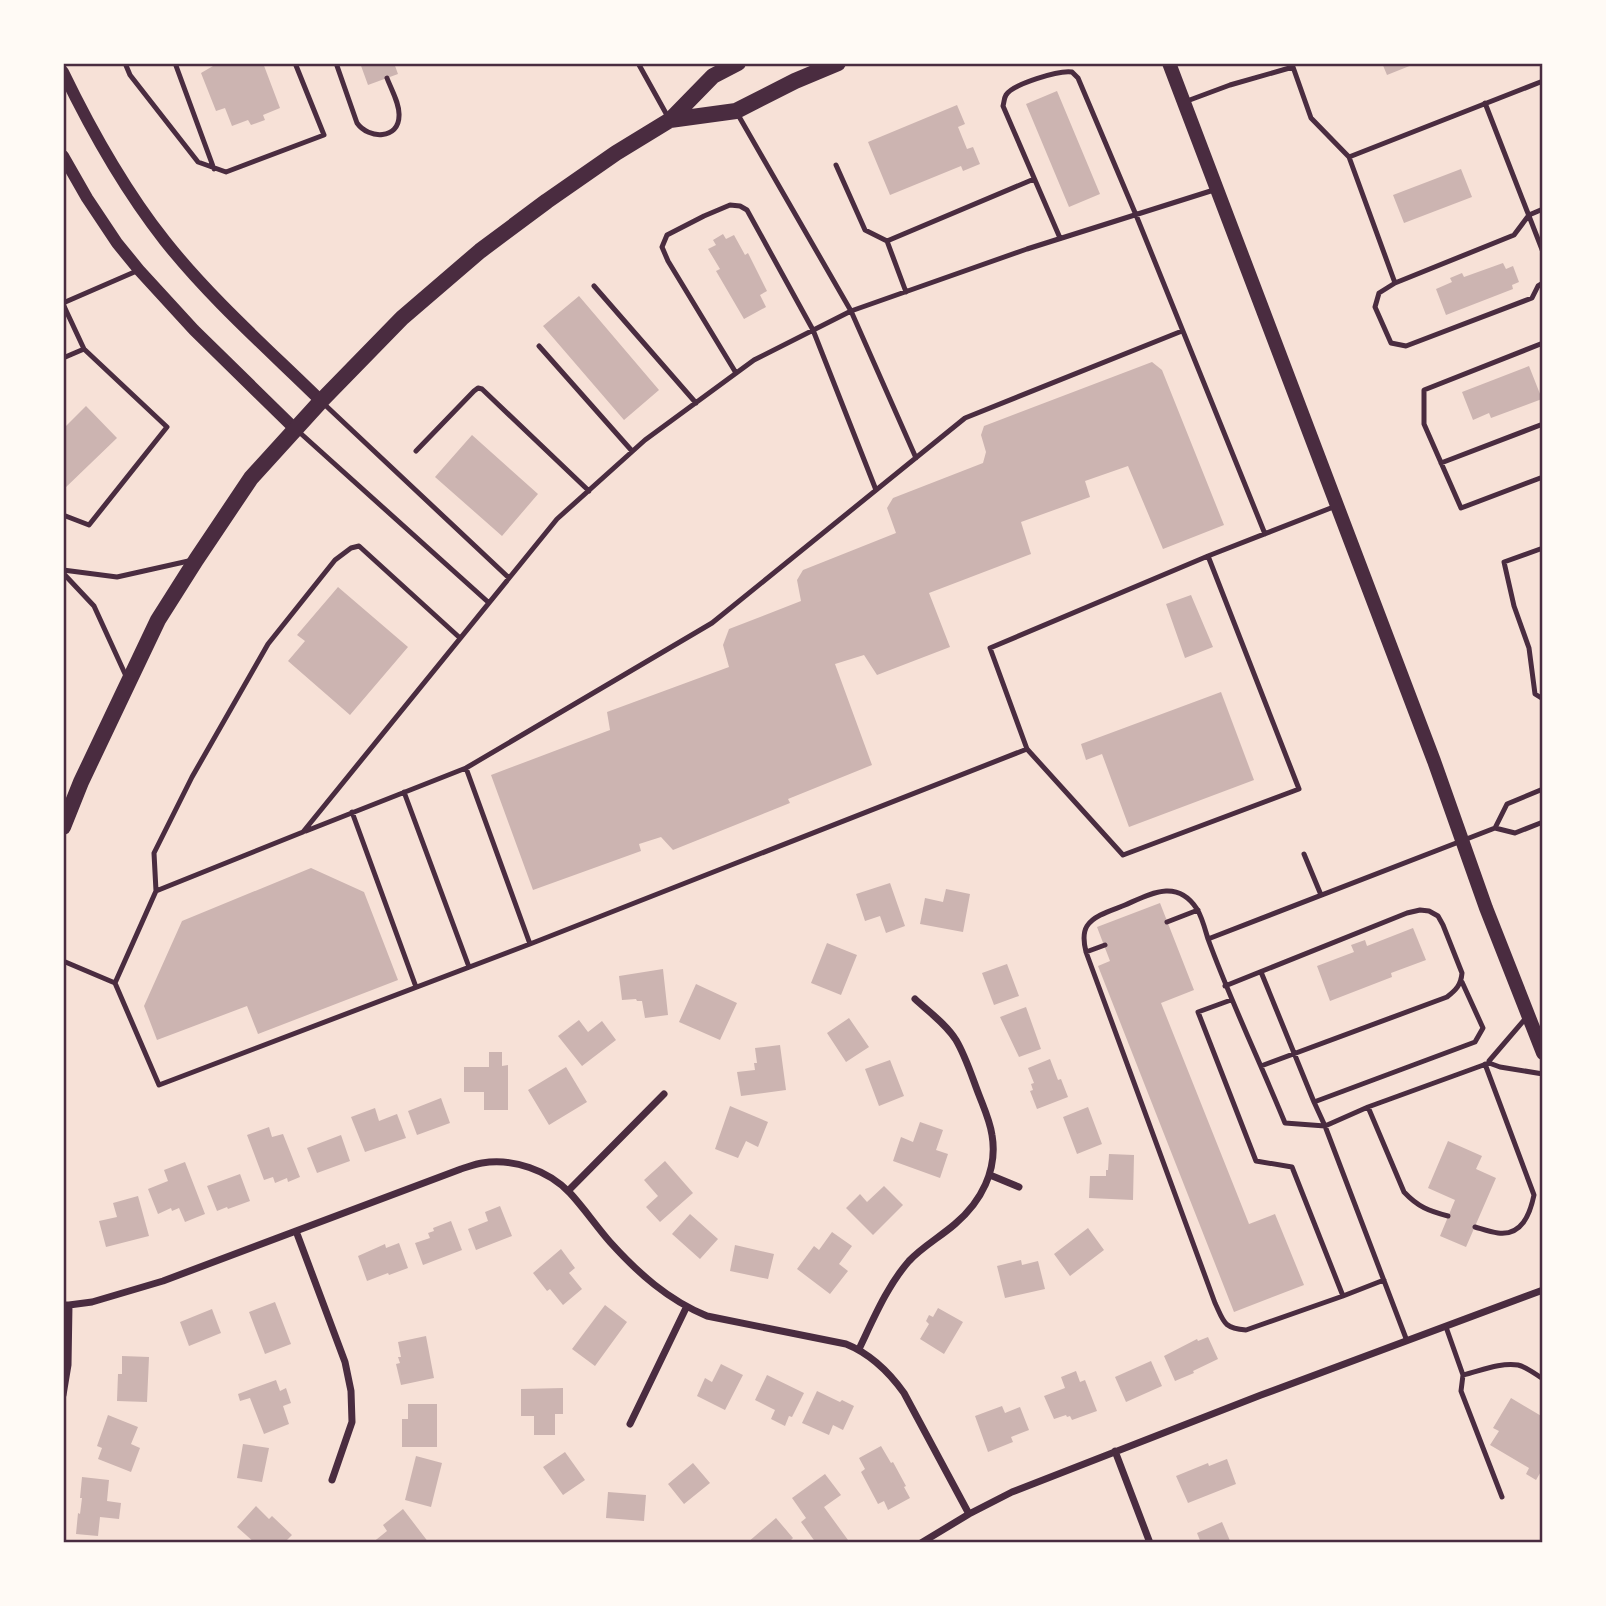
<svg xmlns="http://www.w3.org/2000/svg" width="1606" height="1606" font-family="Montserrat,sans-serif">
	<rect width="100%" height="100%" fill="#f7e1d7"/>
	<path fill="#ccb4b1" d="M211 63H263L280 108 263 115 265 120 251 125 248 120 232 126 225 108 216 111 201 73 213 66Z
		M360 63H394L398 74 368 85Z
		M1382 63H1417L1387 75Z
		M1057 91 1100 194 1069 207 1026 104Z
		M957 105 965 124 958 127 967 149 973 147 980 164 963 171 961 166 890 195 868 142Z
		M1461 169 1472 197 1404 223 1393 195Z
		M723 234 726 239 734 235 745 255 748 253 767 291 760 295 766 307 744 319 716 271 720 269 708 249 716 245 713 240Z
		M1503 263 1506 269 1513 266 1519 282 1512 285 1513 289 1446 315 1436 289 1452 282 1450 278 1462 273 1464 277Z
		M579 296 659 390 624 420 543 326Z
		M1152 362 1162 370 1224 525 1163 549 1128 466 1085 481 1090 497 1021 522 1031 554 929 593 950 647 877 675 864 655 835 664 872 765 788 799 790 803 673 850 661 837 639 844 641 851 533 890 491 775 610 730 607 712 729 667 723 645 729 629 801 601 797 580 803 570 896 533 887 508 893 498 983 463 986 452 981 435 984 426Z
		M1529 366 1542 399 1491 418 1489 413 1473 420 1462 392Z
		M86 406 117 438 63 490V429Z
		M472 435 538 494 502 536 435 477Z
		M338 587 408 647 350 715 288 661 305 641 297 635Z
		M1191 595 1213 647 1185 658 1166 604Z
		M1221 692 1254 780 1129 827 1102 754 1086 760 1081 744Z
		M311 868 364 892 398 980 258 1034 247 1006 157 1040 144 1006 182 921Z
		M890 883 905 926 886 933 880 916 865 921 856 894Z
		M946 889 970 894 963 932 920 924 925 898 943 902Z
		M1160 903 1194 990 1161 1003 1249 1224 1275 1214 1304 1285 1234 1312 1098 966 1110 961 1097 927Z
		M1413 928 1426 960 1391 973 1392 977 1330 1001 1317 966 1354 952 1351 945 1365 940 1367 946Z
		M827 943 857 955 841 995 811 983Z
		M1007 964 1019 996 994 1005 982 973Z
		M663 969 668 1015 645 1018 642 1001H637L636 999 622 1000 619 976Z
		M696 984 737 1003 720 1040 679 1022Z
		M1026 1007 1041 1049 1019 1057 1000 1017Z
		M849 1018 869 1047 846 1062 827 1033Z
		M579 1020 588 1032 602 1021 616 1040 582 1066 558 1036Z
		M780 1045 786 1090 741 1096 737 1072 755 1070 754 1063H757L755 1048Z
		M489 1052H502V1066L508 1065V1110H484V1092H464V1067H489Z
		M1050 1059 1058 1080 1061 1079 1068 1097 1037 1109 1030 1091 1033 1090 1031 1084 1034 1083 1028 1068Z
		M890 1060 904 1096 879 1106 865 1069Z
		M566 1067 587 1102 549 1125 528 1090Z
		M441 1098 450 1123 417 1135 408 1111Z
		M730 1106 768 1122 758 1147 746 1141 738 1158 715 1149Z
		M1088 1107 1102 1144 1077 1154 1063 1117Z
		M375 1108 379 1121 397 1114 406 1138 365 1152 351 1117Z
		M920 1122 943 1130 936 1150 948 1154 940 1178 893 1161 901 1137 913 1142Z
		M269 1127 272 1137 283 1134 300 1177 288 1182 287 1178 275 1183 273 1177 264 1180 247 1135Z
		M341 1135 350 1161 317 1173 307 1148Z
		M1448 1141 1482 1156 1476 1169 1496 1178 1466 1247 1440 1236 1455 1200 1428 1188Z
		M1109 1154 1134 1155 1133 1200 1089 1198 1090 1176H1106V1170H1108Z
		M665 1161 693 1193 660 1222 646 1207 658 1196 644 1180Z
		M185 1162 205 1214 185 1222 179 1208 172 1211 171 1208 158 1214 148 1189 168 1181 164 1170Z
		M240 1174 250 1201 228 1209 227 1207 217 1211 207 1186Z
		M884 1186 903 1205 873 1235 846 1208 860 1194 867 1202Z
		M138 1196 149 1236 106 1247 99 1221 117 1217 113 1203Z
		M500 1206 512 1236 476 1250 468 1229 488 1221 485 1212Z
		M690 1214 718 1239 700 1259 672 1234Z
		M451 1221 462 1250 423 1265 415 1243 430 1238 428 1233 434 1231 433 1228Z
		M1088 1228 1104 1250 1070 1276 1054 1254Z
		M832 1232 852 1246 839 1264 848 1271 830 1294 797 1269 814 1246 819 1250Z
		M399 1243 408 1268 389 1275 388 1273 367 1281 358 1256 385 1244 386 1248Z
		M735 1245 774 1254 768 1279 730 1271Z
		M561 1249 575 1268 569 1273 582 1289 563 1305 550 1289 547 1291 533 1273Z
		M1021 1260 1022 1265 1038 1261 1045 1289 1005 1298 997 1266Z
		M275 1302 291 1344 265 1354 249 1312Z
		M605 1305 627 1322 595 1366 572 1349Z
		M938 1308 963 1322 944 1354 920 1339 929 1324 926 1321 929 1315 933 1317Z
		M212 1309 221 1333 189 1346 180 1322Z
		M426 1336 434 1378 401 1385 396 1364 400 1363 398 1357H401L398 1342Z
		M1208 1337 1218 1359 1193 1371 1194 1373 1175 1381 1164 1356 1197 1339 1198 1341Z
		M122 1356 149 1357 147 1402 117 1401 118 1374H122Z
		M1151 1361 1162 1386 1126 1402 1115 1377Z
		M721 1364 743 1375 725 1410 697 1396 705 1378 712 1382Z
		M1076 1371 1080 1382 1085 1380 1097 1411 1072 1420 1070 1416 1067 1417 1066 1415 1054 1419 1044 1396 1065 1388 1061 1377Z
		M767 1375 804 1393 792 1417 789 1416 785 1426 771 1419 775 1410 755 1400Z
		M276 1380 280 1391 286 1388 291 1403 283 1406 289 1424 264 1434 250 1398 240 1401 238 1394Z
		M563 1388V1414H555V1435H534V1416H521V1389Z
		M817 1391 840 1402 842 1400 854 1406 843 1430 833 1425 829 1435 802 1423Z
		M1511 1398 1543 1417V1468L1536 1480 1526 1474 1529 1468 1490 1445 1499 1431 1493 1428Z
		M408 1404H437V1447H402V1419H408Z
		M1002 1406 1005 1413 1020 1407 1029 1430 1011 1437 1013 1442 988 1452 975 1416Z
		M108 1415 138 1427 131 1444 140 1448 131 1472 98 1459 102 1448 97 1446Z
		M243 1444 269 1448 262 1482 237 1478Z
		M881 1446 891 1463 893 1462 906 1486 904 1487 910 1498 888 1510 884 1501 878 1504 861 1472 865 1469 859 1458Z
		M565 1452 585 1480 563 1495 543 1467Z
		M416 1456 442 1463 431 1507 405 1500Z
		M1227 1459 1236 1484 1188 1503 1176 1476 1208 1463 1209 1466Z
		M693 1463 710 1483 684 1504 668 1484Z
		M825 1474 841 1495 824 1507 848 1540 843 1543H816L801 1522 806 1518 792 1498Z
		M82 1477 109 1480 107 1501 121 1503 119 1519 100 1517 98 1536 76 1534 78 1513 80 1514 82 1498H80Z
		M608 1492 646 1495 644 1521 606 1518Z
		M256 1506 269 1519 272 1516 292 1535 284 1543H255L237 1527Z
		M403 1509 429 1543H372L387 1531 383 1525Z
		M776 1518 793 1538 788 1543H747Z
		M1222 1522 1231 1543H1201L1197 1533Z"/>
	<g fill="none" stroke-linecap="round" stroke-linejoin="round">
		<path stroke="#4a2c40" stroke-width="5" d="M125 63 130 75 198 162 226 172 324 135 295 63
			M175 63 214 169
			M336 63 357 123C369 140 399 139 399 116 400 104 391 89 387 78
			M638 63 668 117
			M1187 101 1230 85 1293 67 1311 118 1349 157 1543 81
			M1485 103 1543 252
			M737 113 851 311 916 458
			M1349 157 1395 283
			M836 165 865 230 887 241 906 292
			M1543 209 1529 215 1514 235 1395 283 1379 293 1375 307 1391 343 1406 346 1532 298 1538 286 1543 283
			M1060 238 1003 106C1004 103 1004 98 1006 95 1013 84 1059 70 1072 72L1078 78 1136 215 1265 534
			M887 241 1034 179
			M594 286 696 403
			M63 303 139 270
			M63 304 84 349
			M1543 343 1424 390V424L1461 508 1543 477
			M539 346 632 451
			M63 358 84 349 167 427 89 525 63 515
			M736 373 668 261 662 247 667 235 704 216 730 205 740 206 747 210 813 330 876 490
			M323 403 509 578
			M298 431 488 602
			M416 451 474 391 478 388 482 389 589 491
			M1441 463 1543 424
			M1543 548 1504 562 1514 606 1529 648 1535 694 1543 699
			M63 570 117 577 193 560
			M63 573 94 606 126 676
			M1027 749 990 648 1208 556
			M466 768 530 944
			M404 792 469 967
			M352 812 416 987
			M1495 828 1507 804 1543 789
			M306 831 466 768 712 623 965 418 1182 331
			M1304 854 1321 895
			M156 891 154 853 192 777 268 644 335 560 351 548 359 546 460 638
			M1167 922 1198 910
			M1208 939C1205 929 1202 917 1197 909 1177 878 1150 894 1125 905 1113 910 1094 915 1087 926 1082 934 1084 944 1086 952L1215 1303C1224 1322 1223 1328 1246 1330L1343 1296
			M1086 952 1105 945
			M63 961 115 983 159 1085 530 944 1027 749 1123 855 1299 789 1208 556 1336 506
			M1261 972 1314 1102 1475 1042 1483 1028 1462 982
			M115 983 156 891 303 832 557 519 645 440 754 360 851 311 1027 249 1217 189
			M1225 986 1407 913 1420 910 1429 911 1438 916 1443 925 1462 973C1461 985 1456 990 1447 997L1261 1066
			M1231 1000 1198 1012 1256 1161 1292 1167 1343 1296 1384 1280
			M1489 1063V1061L1526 1018
			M1314 1102 1325 1126 1368 1107 1489 1063 1500 1067 1543 1074
			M1368 1107 1404 1192C1418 1207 1429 1211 1448 1216
			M1475 1227C1482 1229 1490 1232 1498 1233 1522 1236 1530 1214 1534 1195L1485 1064
			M1446 1327 1463 1375 1461 1391 1502 1497
			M1407 1341 1325 1126 1285 1123C1260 1062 1231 1002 1208 939L1495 828 1515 833 1543 822
			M1463 1375C1480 1371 1501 1362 1518 1365 1527 1367 1535 1374 1543 1379"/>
		<path stroke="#4a2c40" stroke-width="7" d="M990 1175 1019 1187
			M568 1191 664 1094
			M296 1231 345 1362 351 1391 352 1422 332 1480
			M63 1305H69L92 1302 163 1281 461 1169C468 1167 475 1164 482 1163 513 1158 548 1170 570 1193 584 1208 596 1226 610 1242 638 1273 668 1300 707 1316L846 1344C871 1354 889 1372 904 1393L969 1514
			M859 1349C873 1320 887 1286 909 1261 922 1247 940 1237 955 1224 981 1202 998 1170 992 1135 990 1121 984 1108 979 1095 972 1077 966 1057 956 1040 946 1024 929 1012 915 999
			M63 1395 68 1365 69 1305
			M630 1424 686 1308
			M1115 1451 1150 1543
			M921 1543 969 1514 1012 1492 1261 1395 1543 1290"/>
		<path stroke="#4a2c40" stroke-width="12" d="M63 72C92 132 124 189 165 241 211 299 268 349 321 401
			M63 156 87 198 117 243 139 270 194 330 295 429"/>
		<path stroke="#4a2c40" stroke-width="14" d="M1169 63 1434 761 1486 908 1543 1053"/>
		<path stroke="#4a2c40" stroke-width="16" d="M670 120 736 111 795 81 838 63
			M63 827 81 782 158 620 196 560 251 478 321 401 402 318 480 251 547 201 616 153 670 120 713 76 738 63"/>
	</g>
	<rect width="1606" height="1606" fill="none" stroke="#fffaf5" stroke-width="130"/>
	<rect x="65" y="65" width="1476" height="1476" fill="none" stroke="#4a2c40" stroke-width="2.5"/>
</svg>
